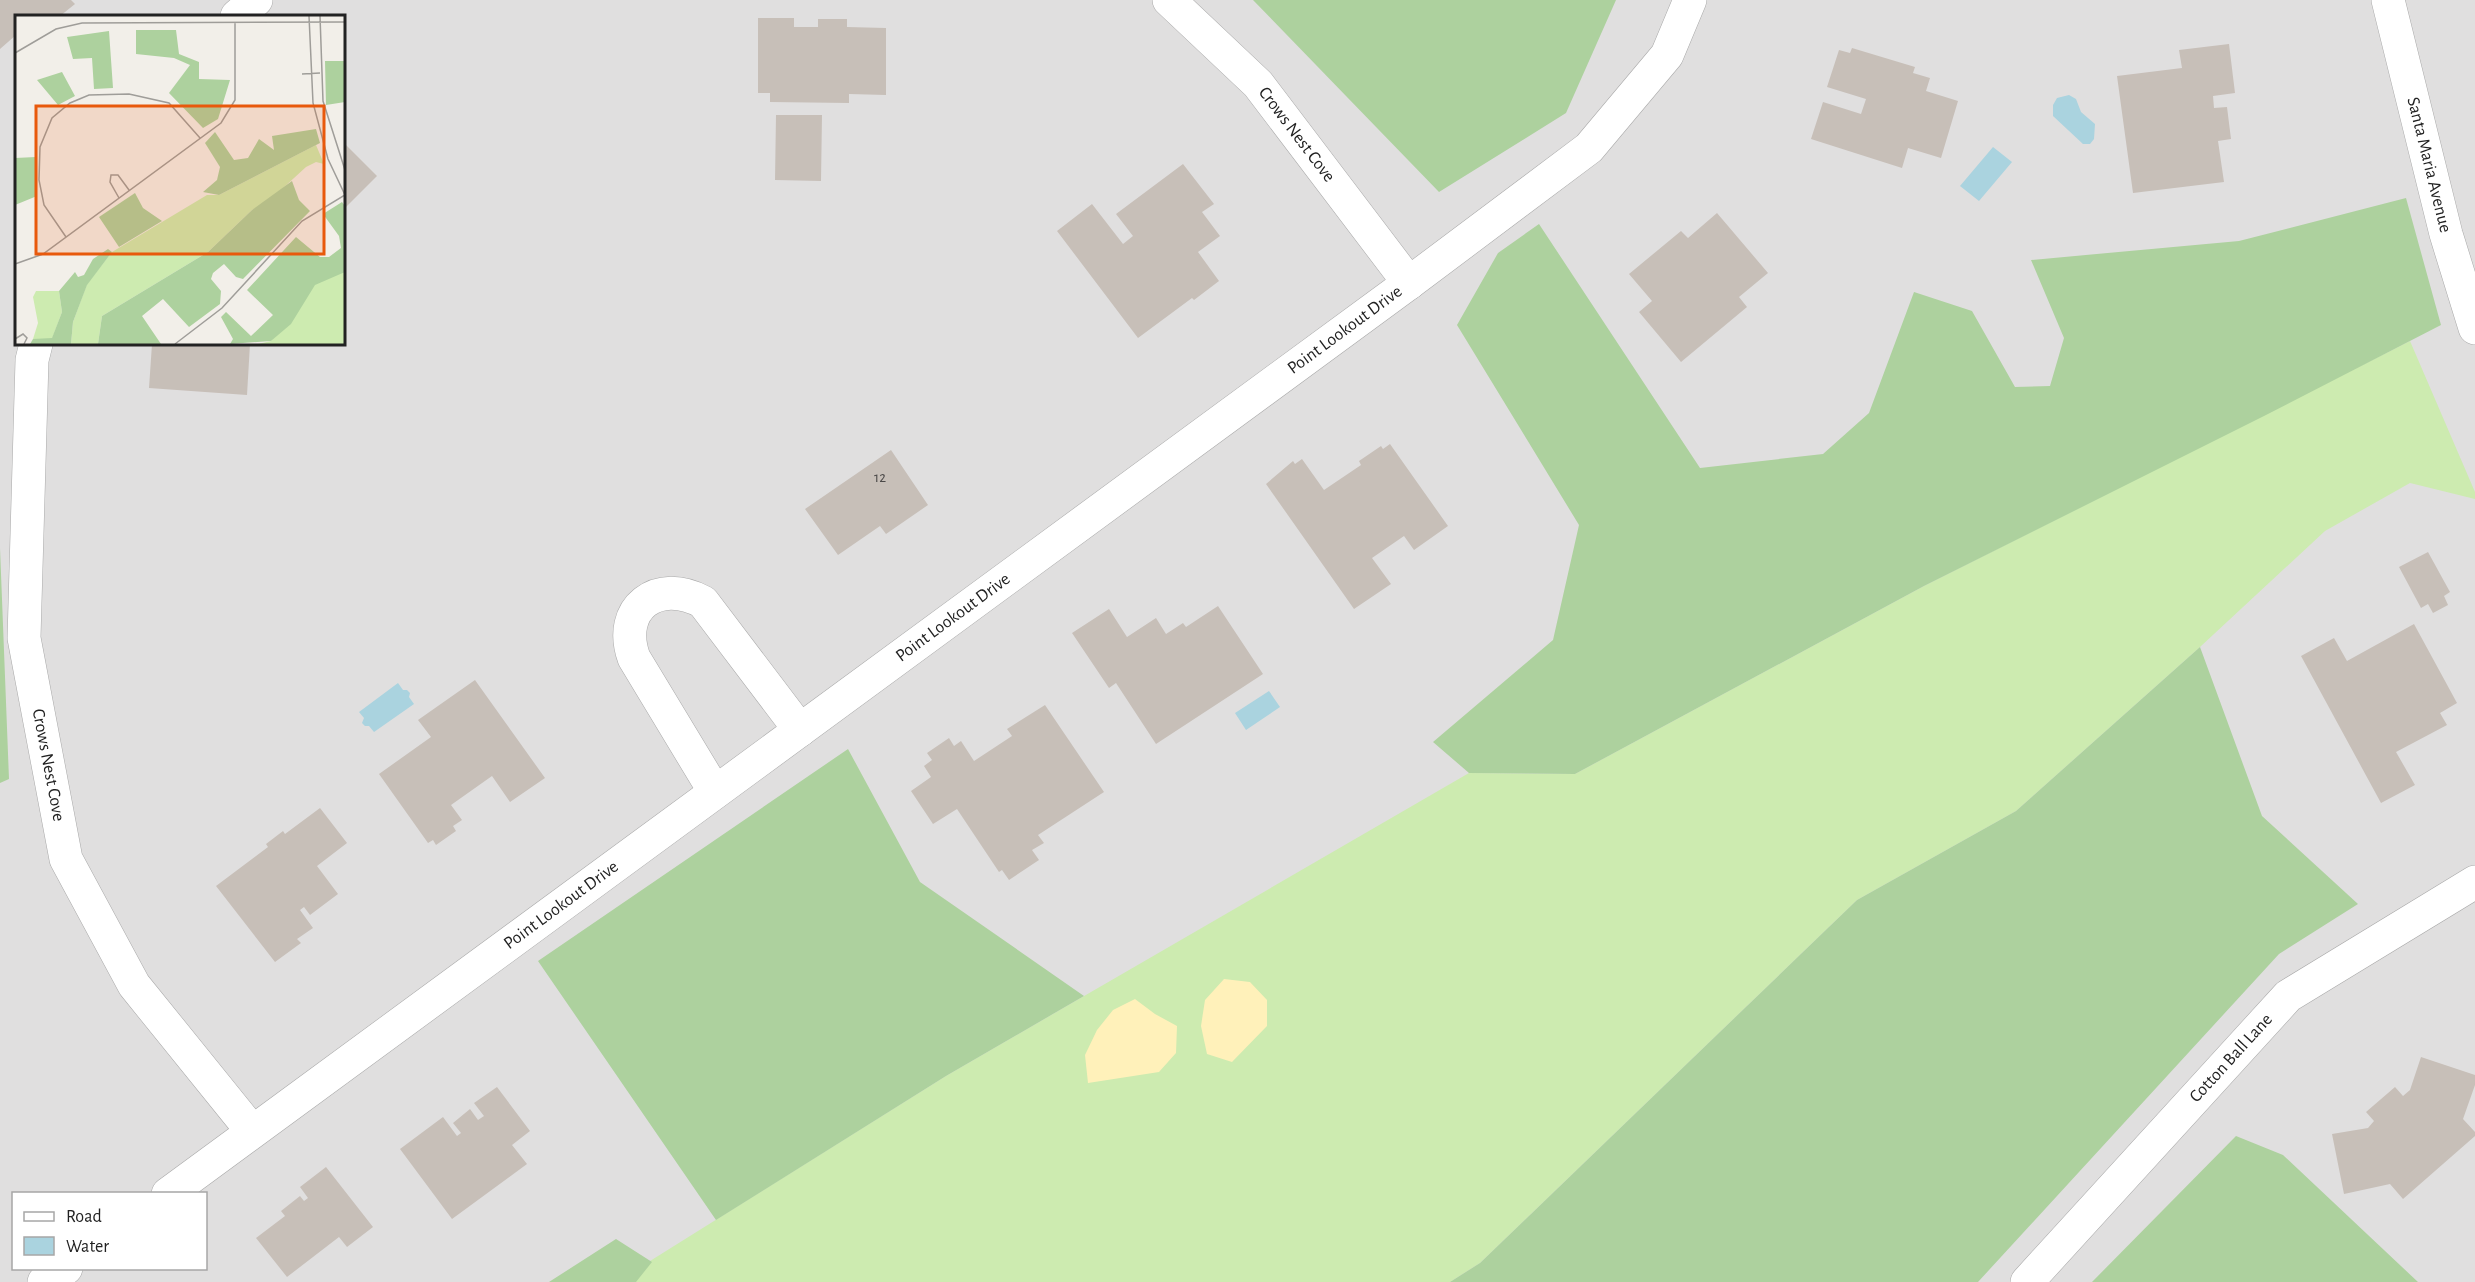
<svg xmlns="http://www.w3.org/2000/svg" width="2475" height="1282" font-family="'Alegreya Sans',sans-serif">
	<rect width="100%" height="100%" fill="#f2efe9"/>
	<path fill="#e0dfdf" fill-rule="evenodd" d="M0 0H2475V1282H0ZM16 16H344V344H16ZM14 1194H206V1268H14Z"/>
	<path fill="#cdebb0" d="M2410 341 2475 492V499L2410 483 2325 531 2200 647 2016 811 1857 900 1480 1263 1450 1282H634L650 1261 946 1076 1469 773 1575 774 1924 586Z"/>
	<path fill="#add19e" d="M1253 0H1616L1566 113 1439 192Z
		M2406 198 2441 325 2264 416 1924 586 1575 774 1469 773 1433 742 1553 640 1579 525 1457 325 1498 253 1539 224 1700 468 1823 454 1869 413 1914 292 1972 311 2015 387 2050 386 2064 338 2031 260 2239 241Z
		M0 548 9 779 0 783Z
		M2200 647 2262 816 2358 904 2279 954 1978 1282H1450L1480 1263 1857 900 2016 811Z
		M848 749 920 882 1084 996 946 1076 716 1220 538 961Z
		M2236 1136 2283 1155 2418 1282H2092Z
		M616 1239 652 1262 636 1282H549Z"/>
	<path fill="#fff1ba" d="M1224 979 1250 982 1267 1000V1026L1232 1062 1207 1054 1201 1026 1205 1000Z
		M1135 999 1155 1014 1177 1026 1176 1053 1159 1072 1088 1083 1085 1055 1097 1030 1113 1010Z"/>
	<path fill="#aad3df" d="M2069 95 2076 99 2081 112 2095 124 2094 139 2090 144H2083L2053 116V105L2057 98Z
		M1993 147 2012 162 1979 201 1960 186Z
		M398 683 403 690H407L410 693 409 697 414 704 374 732 369 726H365L362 723 364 718 359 712Z
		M1269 691 1280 707 1246 730 1235 713Z"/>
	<path fill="#c7bfb8" d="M0 0H71L75 4 60 16H16V35L0 49Z
		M758 18H794V27H818V19H847V27L886 28V95L849 94V103L770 102V93H758Z
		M2229 44 2235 93 2213 96 2214 108 2227 107 2231 139 2218 141 2224 182 2133 193 2117 76 2182 68 2179 50Z
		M1852 48 1915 67 1913 73 1930 78 1926 91 1958 101 1941 158 1908 148 1902 168 1811 139 1823 102 1861 114 1866 99 1827 87 1839 50 1850 53Z
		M776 115H822L821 181 775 180Z
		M344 143 377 176 344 209Z
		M1183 164 1214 204 1202 212 1220 236 1198 252 1219 281 1194 300 1192 298 1138 338 1057 231 1092 204 1123 244 1133 236 1116 214Z
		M1717 213 1768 273 1739 297 1747 307 1681 362 1639 312 1652 301 1629 274 1681 231 1688 238Z
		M152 344H250L247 395 149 388Z
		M1390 444 1448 526 1414 550 1404 536 1372 558 1391 584 1354 609 1266 484 1293 461 1295 464 1302 459 1324 490 1361 465 1359 461 1381 446 1383 449Z
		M891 450 928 505 886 534 880 526 838 555 805 509Z
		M2428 552 2450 592 2444 596 2448 605 2433 613 2428 604 2421 608 2399 567Z
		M1218 606 1263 674 1156 744 1116 683 1109 688 1072 633 1109 609 1127 637 1156 618 1166 634 1183 623 1186 627Z
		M2414 624 2457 703 2440 713 2447 725 2396 752 2415 785 2381 803 2301 656 2334 638 2347 661Z
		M475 680 545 778 510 802 492 776 451 805 462 820 453 826 456 831 436 845 433 840 428 843 379 774 431 737 418 720Z
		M1045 705 1104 792 1038 835 1044 843 1032 850 1039 860 1009 880 1002 870 999 872 957 809 933 824 911 791 931 777 924 766 932 760 927 753 949 738 954 746 961 741 974 761 1012 736 1007 729Z
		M320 808 347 843 317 866 338 894 310 915 304 907 300 910 313 928 297 939 301 943 275 962 216 886 268 847 266 844 283 831 285 834Z
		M2421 1057 2475 1075V1085L2463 1119 2475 1132V1136L2403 1199 2390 1184 2344 1194 2332 1134 2368 1128 2374 1121 2366 1112 2395 1087 2403 1096 2410 1090Z
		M497 1087 530 1131 512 1145 527 1164 452 1219 400 1149 443 1117 457 1136 461 1133 453 1123 470 1109 478 1120 484 1116 474 1103Z
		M326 1167 373 1227 347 1247 339 1237 287 1277 256 1238 285 1216 281 1211 300 1196 304 1201 308 1198 300 1187Z"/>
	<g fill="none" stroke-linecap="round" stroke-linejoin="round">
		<g stroke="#a9a9a9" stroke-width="34">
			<g id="minor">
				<path id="s1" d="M1169 0 1258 84 1409 283"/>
				<path d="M237 16 256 0"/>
				<path id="s2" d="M36 344 32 360 24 638 66 859 134 985 252 1131"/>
				<path d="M715 792 634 658C616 608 658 577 703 602L800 730"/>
				<path id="s3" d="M168 1194 1409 283 1589 148 1667 55 1690 0"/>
				<path d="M44 1282 66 1268"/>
				<path id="s4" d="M2027 1282 2288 996 2475 882"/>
			</g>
		</g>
		<g stroke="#a9a9a9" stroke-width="34">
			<g id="tertiary">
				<path id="s5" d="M2388 0 2446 234 2475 328"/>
			</g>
		</g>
		<use href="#minor" stroke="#fff" stroke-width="33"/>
		<use href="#tertiary" stroke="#fff" stroke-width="33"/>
	</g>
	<g text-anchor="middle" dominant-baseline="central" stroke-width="4.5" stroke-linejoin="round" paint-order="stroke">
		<g font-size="15" fill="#4b4948">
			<text x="880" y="477">12</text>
		</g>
		<g font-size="18" fill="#222" stroke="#fff">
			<text stroke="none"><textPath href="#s1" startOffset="186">Crows Nest Cove</textPath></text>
			<text stroke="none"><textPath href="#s5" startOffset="170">Santa Maria Avenue</textPath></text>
			<text stroke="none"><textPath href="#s3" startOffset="1460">Point Lookout Drive</textPath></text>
			<text stroke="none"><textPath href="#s3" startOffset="974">Point Lookout Drive</textPath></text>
			<text stroke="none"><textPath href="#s2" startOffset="424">Crows Nest Cove</textPath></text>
			<text stroke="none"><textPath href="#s3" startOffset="488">Point Lookout Drive</textPath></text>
			<text stroke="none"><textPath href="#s4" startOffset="303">Cotton Ball Lane</textPath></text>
		</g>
	</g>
	<g transform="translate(15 15)">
		<rect width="330" height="330" fill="#f2efe9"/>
		<path d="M301 130 309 149 301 147 291 152 255 185 237 195 193 237 87 301 83 329H56L58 307 72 269 97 237 192 180H204ZM330 250V329H243L256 326 302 265ZM21 276H44L47 297 37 324H18L23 308 18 282Z" fill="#cdebb0"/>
		<path d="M121 15H161L164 39 184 47V64L215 65 203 104 188 113 154 78 175 50 159 43 121 39ZM94 16 98 73 79 74 77 43 58 44 52 22ZM310 46H330V87L311 90ZM47 57 60 81 43 90 22 65ZM301 114 305 128 204 180 188 177 202 165 205 152 190 128 200 117 219 145 233 143 244 124 259 135 257 121ZM21 142 22 181 0 190V143ZM277 166 284 185 295 196 228 264 221 262 209 249 198 258 196 264 206 276 205 289 174 312 148 284 127 301 146 329H83L87 301 193 237 237 195ZM120 178 128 193 147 206 104 232 84 202ZM327 187 330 191V257L300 270 276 309 256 326 215 329 218 324 206 302 211 297 236 321 258 300 232 275 281 222 305 242H314L326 233 324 221 308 199ZM93 234 97 237 72 270 58 307 56 329H15L18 324 37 323 47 297 44 276 60 257 63 262 69 260 78 244Z" fill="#add19e"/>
		<path fill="none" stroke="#9f9d99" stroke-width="1.5" d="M305 1 308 86 330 155M0 38 41 14 67 8 330 7M287 59 305 58M104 183 95 167 96 160H103L114 175M51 222 29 190 24 165 25 132 37 103 55 88 74 80 114 79 154 88 185 123M0 249 28 239 206 108 220 85V7M0 324 8 319 12 323 9 329M160 329 207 293 287 206 330 180 313 144 298 88 294 1"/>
		<path fill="#e8590c" fill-opacity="0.15" stroke="#e8590c" stroke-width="3" d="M21 91H309V239H21Z"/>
		<rect width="330" height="330" fill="none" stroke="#222" stroke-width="3"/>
	</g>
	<rect x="12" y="1192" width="195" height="78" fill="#ffffff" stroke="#a7a7a7" stroke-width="1.5"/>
	<rect x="24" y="1212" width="30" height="9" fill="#ffffff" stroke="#a7a7a7" stroke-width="1.5"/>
	<text x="66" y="1222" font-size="18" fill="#222222">Road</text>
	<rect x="24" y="1237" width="30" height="18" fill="#aad3df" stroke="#a7a7a7" stroke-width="1.5"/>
	<text x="66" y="1252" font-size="18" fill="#222222">Water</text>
</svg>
